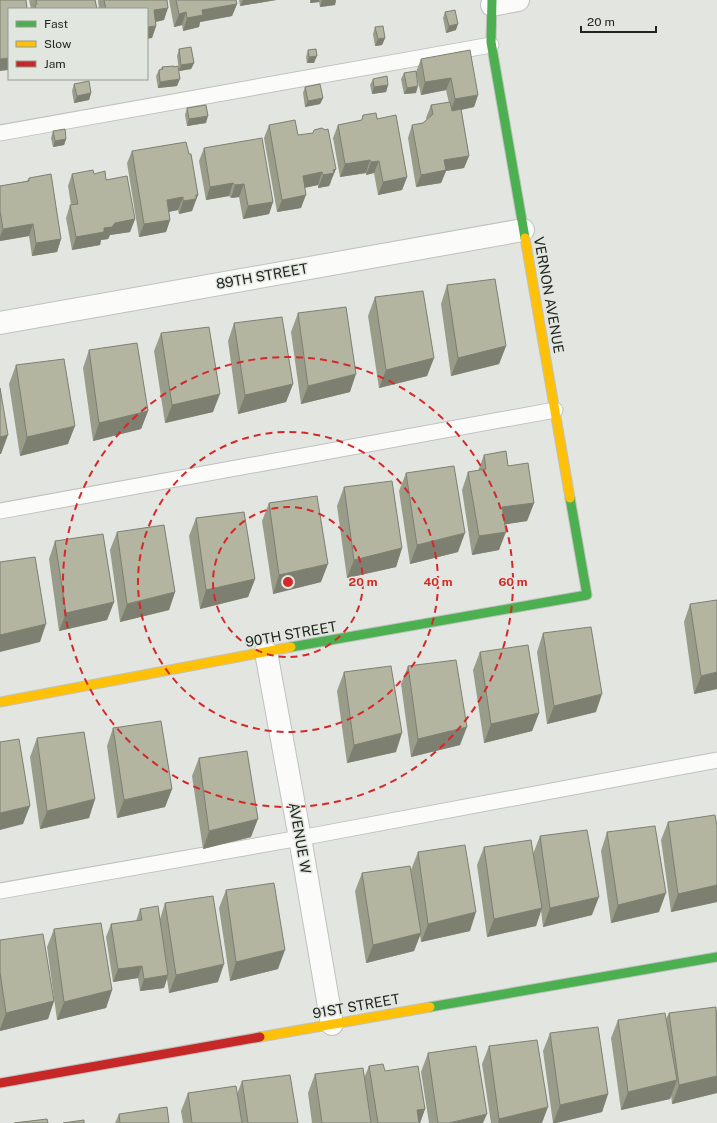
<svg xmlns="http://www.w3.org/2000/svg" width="717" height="1123" font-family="'Public Sans',sans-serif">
	<rect width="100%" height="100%" fill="#e2e5e0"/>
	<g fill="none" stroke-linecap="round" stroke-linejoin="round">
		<g stroke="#c0c2bf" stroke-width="17">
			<path id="lane" d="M0 133 491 45
				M0 511 555 410
				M0 891 300 838 717 760"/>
		</g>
		<g stroke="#c0c2bf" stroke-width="24">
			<path id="street" d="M492 5 518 0
				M0 323 523 230
				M266 652 300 838 332 1024"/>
		</g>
		<g stroke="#c0c2bf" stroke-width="11">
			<path id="fast" d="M492 0 491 42 525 238
				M291 647 587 595 570 498
				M430 1007 717 957"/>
		</g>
		<g stroke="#c0c2bf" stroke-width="11">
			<path id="slow" d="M525 238 570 498
				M0 702 291 647
				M260 1037 430 1007"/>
		</g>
		<g stroke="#c0c2bf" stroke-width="11">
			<path id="jam" d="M0 1083 260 1037"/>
		</g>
		<use href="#lane" stroke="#fbfbfa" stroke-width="15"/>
		<use href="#street" stroke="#fbfbfa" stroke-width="22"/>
		<use href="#fast" stroke="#4caf50" stroke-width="9"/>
		<use href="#slow" stroke="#ffc107" stroke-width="9"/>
		<use href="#jam" stroke="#c62828" stroke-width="9"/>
	</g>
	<path fill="#9a9c8a" d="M29 0H95L97 9H31Z
		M98 0H167L164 20 156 22V26L152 38 147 9H99Z
		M169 0H236L237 4 232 16 200 22 199 27 183 31 182 25 174 27Z
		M239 0H276L240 6Z
		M310 0H336L335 5 320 7 319 2 310 3Z
		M445 12 456 30 446 33 443 18Z
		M375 27 385 38 382 45 375 46 373 34Z
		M179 49 194 63 191 69 179 71 177 56Z
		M308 50 314 63H307L306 57Z
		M421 59 478 95 474 107 461 110 469 156 464 168 446 171 441 183 416 187 408 138 412 125 423 123 427 120 426 118 431 105 449 103 446 90 421 95 416 72Z
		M162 67 177 86 158 88 156 76 159 70 161 69Z
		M404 73 416 93 404 94 401 79Z
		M373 79 388 85 386 92 372 94 370 85Z
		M74 84 91 93 89 100 74 103 72 91Z
		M305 87 323 98 320 104 305 107 303 93Z
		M187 108 206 123 187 126 185 115Z
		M363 115 377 119 407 177 402 190 378 195 374 173 366 175V173L340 177 333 138 338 125 361 121Z
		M269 125 298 135 331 182 329 186 318 188V185L305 188 301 208 277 212 264 138Z
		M53 131 66 139 64 145 53 147 51 138Z
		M204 148 273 202 269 214 243 219 239 197 231 198 229 196 206 200 199 161Z
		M132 151 196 198 192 211 179 214 178 210 169 212 170 220 166 232 139 237 127 163Z
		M72 174H94L106 180 135 219 130 232 110 235 108 239 101 240 100 245 72 250 66 218 70 205H71L68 186Z
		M29 178 61 239 57 252 32 256 29 236 0 241V186L27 181Z
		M447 285 506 346 499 364 451 376 441 304Z
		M375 297 434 358 427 376 379 388 368 316Z
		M298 313 350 392 301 404 291 332Z
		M234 323 293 384 286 402 238 414 228 341Z
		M161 333 213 412 165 423 154 351Z
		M89 350 148 411 141 429 93 441 83 368Z
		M16 365 68 444 20 456 9 384Z
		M484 455 508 466 534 503 527 521 505 524 499 550 472 555 462 490 468 472 478 471Z
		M406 473 458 552 410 564 399 491Z
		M344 487 402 548 396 567 347 578 337 506Z
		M269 503 321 582 273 594 262 521Z
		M196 518 255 579 248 597 200 609 189 536Z
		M117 532 175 592 169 610 120 622 110 550Z
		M55 541 114 602 107 620 59 631 49 559Z
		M690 604 717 689 694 694 684 622Z
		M543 633 596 712 547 724 537 652Z
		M480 652 539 713 532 731 484 743 473 670Z
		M408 666 460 745 411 757 401 684Z
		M344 672 396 752 347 763 337 691Z
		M113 728 172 789 165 807 117 818 107 746Z
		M37 738 95 799 89 818 40 829 30 757Z
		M199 758 251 837 203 849 192 776Z
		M668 822 717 826V902L671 912 661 840Z
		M607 832 659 912 611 923 601 851Z
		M540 836 592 915 543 927 541 910 536 926 487 937 477 865 484 847 533 854Z
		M418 852 470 931 421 942 420 935 414 951 366 963 355 891 362 873 413 886 411 870Z
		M226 890 278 969 230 981 219 908Z
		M165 903 218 982 169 993 167 979 164 988 140 991 138 978 113 982 106 937 111 924 136 921 140 909 160 919Z
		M54 929 112 990 106 1008 57 1020 47 947Z
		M0 940 54 1001 48 1019 0 1031Z
		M717 1010V1093L672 1104 671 1095 670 1099 621 1110 611 1038 618 1020 666 1019 669 1013Z
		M550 1033 608 1094 602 1112 556 1123H553L543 1051Z
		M489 1046 542 1123H491L482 1064Z
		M428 1053 483 1123H429L421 1072Z
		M369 1066 385 1071 425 1109 420 1123H312L308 1093 315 1074 364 1078Z
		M242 1081 298 1123H183L181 1111 188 1093 237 1094Z
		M119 1114 169 1123H115Z"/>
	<path fill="#7d7f71" d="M243 0H276L240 6Z
		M311 0H319V2L310 3Z
		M322 0H336L335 5 320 7Z
		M237 4 232 16 200 22 199 27 183 31 187 18 202 10Z
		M168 8 164 20 149 23 154 10Z
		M186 12 182 25 174 27 179 14Z
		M458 24 456 30 446 33 449 26Z
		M156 26 152 38 147 39V27Z
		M385 38 382 45 375 46 378 39Z
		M317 56 314 63H307L309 57Z
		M9 58V67L8 70 0 71V59Z
		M194 63 191 69 179 71 181 65Z
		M451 78 446 90 421 95 425 82Z
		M180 79 177 86 158 88 160 82Z
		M388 85 386 92 372 94 374 87Z
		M418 86 416 93 404 94 407 88Z
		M91 93 89 100 74 103 77 96Z
		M478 95 474 107 450 112 455 99Z
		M323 98 320 104 305 107 308 101Z
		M208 116 206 123 187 126 189 119Z
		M66 139 64 145 53 147 55 141Z
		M469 156 464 168 446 171 441 183 416 187 421 175 444 160Z
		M370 160 366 173 340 177 345 164Z
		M379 161 374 173 366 175 371 162Z
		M336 169 329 186 318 188 323 175 333 170Z
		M322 172 318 185 298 189 303 176Z
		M407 177 402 190 378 195 383 182Z
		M233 183 229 196 206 200 210 187Z
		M244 184 239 197 231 198 235 185Z
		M196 195H198L192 211 179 214 183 201Z
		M306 195 301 208 277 212 282 200Z
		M183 197 178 210 162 213 167 200Z
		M273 202 269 214 243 219 248 206Z
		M135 219 130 232 110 235 108 239 101 240 100 245 72 250 76 237 104 228 115 223Z
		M170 220 166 232 139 237 144 224Z
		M33 224 29 236 0 241V237L3 229Z
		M61 239 57 252 32 256 36 243Z
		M506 346 499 364 451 376 458 358Z
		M434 358 427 376 379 388 386 370Z
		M356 374 350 392 301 404 308 386Z
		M293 384 286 402 238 414 245 395Z
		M220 394 213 412 165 423 172 405Z
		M148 411 141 429 93 441 99 423Z
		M75 426 68 444 20 456 27 437Z
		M8 435 1 454H0V437Z
		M534 503 527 521 496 526 502 507Z
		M506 532 499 550 472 555 479 536Z
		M465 533 458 552 410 564 417 545Z
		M402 548 396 567 347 578 354 560Z
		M328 564 321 582 273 594 279 575Z
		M255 579 248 597 200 609 206 590Z
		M175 592 169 610 120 622 127 604Z
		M114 602 107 620 59 631 66 613Z
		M46 624 40 642 0 652V635Z
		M717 672V689L694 694 701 676Z
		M602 694 596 712 547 724 554 706Z
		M539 713 532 731 484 743 491 724Z
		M467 727 460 745 411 757 418 739Z
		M402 733 396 752 347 763 354 745Z
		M172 789 165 807 117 818 124 800Z
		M95 799 89 818 40 829 47 811Z
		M30 806 23 824 0 830V813Z
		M258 819 251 837 203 849 209 831Z
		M717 885V902L671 912 678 894Z
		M666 893 659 912 611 923 618 905Z
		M599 897 592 915 543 927 550 908Z
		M542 908 536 926 487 937 494 919Z
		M476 912 470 931 421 942 428 924Z
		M421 933 414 951 366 963 373 945Z
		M285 950 278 969 230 981 236 962Z
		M224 964 218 982 169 993 176 975Z
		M142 966 138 978 113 982 118 969Z
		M168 975 164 988 140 991 144 979Z
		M112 990 106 1008 57 1020 64 1002Z
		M54 1001 48 1019 0 1031V1029L6 1013Z
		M717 1076V1093L672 1104 679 1085Z
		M677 1080 670 1099 621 1110 628 1092Z
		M608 1094 602 1112 556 1123H553L560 1105Z
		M548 1107 542 1123H498L499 1119Z
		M425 1109 420 1123H412L417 1110Z
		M487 1114 483 1123H449Z"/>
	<path fill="#b3b5a1" stroke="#7d7f71" d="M0 0H26L27 9H9V58L0 59Z
		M36 0H95L97 9H36L35 5 37 4Z
		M104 0H167L168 8 154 10 156 26 147 27V9H106Z
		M176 0H236L237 4 202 10 203 15 187 18 186 12 179 14Z
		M455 10 458 24 449 26 445 12Z
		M383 26 385 38 378 39 375 27Z
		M191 47 194 63 181 65 179 49Z
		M316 49 317 56 309 57 308 50Z
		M470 50 478 95 455 99 451 78 425 82 421 59Z
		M174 66V67L178 66 180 79 160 82 159 70 163 69 162 67Z
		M416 71 418 86 407 88 404 73Z
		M387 76 388 85 374 87 373 79Z
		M89 81 91 93 77 96 74 84Z
		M320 84 323 98 308 101 305 87Z
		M450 102 452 111 461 109 469 156 444 160 446 170 421 175 412 125 423 123 433 114 431 105Z
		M206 105 208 116 189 119 187 108Z
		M376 113 377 119 396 115 407 177 383 182 379 161 371 162 370 160 345 164 338 125 362 120 363 115Z
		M295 120 298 135 313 133 314 130 322 128 325 130 328 129 336 169 333 170 334 173 323 175 322 172 303 176 306 195 282 200 269 125Z
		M65 129 66 139 55 141 53 131Z
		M262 138 273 202 248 206 244 184 235 185 233 183 210 187 204 148Z
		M186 142 189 154H191L198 195H196V199L183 201V197L167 200 170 220 144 224 132 151Z
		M93 170 94 174 105 171 106 180 127 176 135 219 115 223 112 227 104 228V232L76 237 70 205 78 204 72 174Z
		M51 174 61 239 36 243 33 224 3 229 0 211V186L29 181V178Z
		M495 279 506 346 458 358 447 285Z
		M423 291 434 358 386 370 375 297Z
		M346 307 356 374 308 386 298 313Z
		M282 317 293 384 245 395 234 323Z
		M209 327 220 394 172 405 161 333Z
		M137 343 148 411 99 423 89 350Z
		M64 359 75 426 27 437 16 365Z
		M0 388 8 435 0 437Z
		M506 451 508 466 528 463 534 503 502 507 506 532 479 536 468 472 486 469 484 455Z
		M454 466 465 533 417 545 406 473Z
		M392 481 402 548 354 560 344 487Z
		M317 496 328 564 279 575 269 503Z
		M244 512 255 579 206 590 196 518Z
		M164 525 175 592 127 604 117 532Z
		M103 534 114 602 66 613 55 541Z
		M35 557 46 624 0 635V562Z
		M717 600V672L701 676 690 604Z
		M591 627 602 694 554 706 543 633Z
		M528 645 539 713 491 724 480 652Z
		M456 660 467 727 418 739 408 666Z
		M391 666 402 733 354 745 344 672Z
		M161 721 172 789 124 800 113 728Z
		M84 732 95 799 47 811 37 738Z
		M19 739 30 806 0 813V742Z
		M247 751 258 819 209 831 199 758Z
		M715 815 717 826V885L678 894 668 822Z
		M655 826 666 893 618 905 607 832Z
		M587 830 599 897 550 908 540 836Z
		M531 840 542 908 494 919 484 847Z
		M465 845 476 912 428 924 418 852Z
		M410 866 421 933 373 945 362 873Z
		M274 883 285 950 236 962 226 890Z
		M213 896 224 964 176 975 165 903Z
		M158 906 168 975 144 979 142 966 118 969 111 924 142 920 140 909Z
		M101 923 112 990 64 1002 54 929Z
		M43 934 54 1001 6 1013 0 972V940Z
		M716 1007 717 1076 679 1085 669 1013Z
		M665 1013 677 1080 628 1092 618 1020Z
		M598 1027 608 1094 560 1105 550 1033Z
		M537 1040 548 1107 499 1119 489 1046Z
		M476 1046 487 1114 449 1123H438L428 1053Z
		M383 1064 385 1071 418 1066 425 1109 417 1110 419 1123H378L369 1066Z
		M363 1068 371 1123H322L315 1074Z
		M290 1075 298 1123H248L242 1081Z
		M236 1086 242 1123H192L188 1093Z
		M167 1107 169 1123H120L119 1114Z
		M47 1119 48 1123H14Z
		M84 1120V1123H63Z"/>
	<g fill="none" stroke="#d62828" stroke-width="2" stroke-dasharray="7 5">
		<circle cx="288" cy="582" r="75"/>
		<circle cx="288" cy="582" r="150"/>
		<circle cx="288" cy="582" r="225"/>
	</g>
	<g text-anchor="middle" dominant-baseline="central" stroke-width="3" stroke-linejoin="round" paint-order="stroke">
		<g font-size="14" fill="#212420" stroke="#e1e7de">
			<text transform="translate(262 276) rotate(-10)">89TH STREET</text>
			<text transform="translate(549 295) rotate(80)">VERNON AVENUE</text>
			<text transform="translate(291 634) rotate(-10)">90TH STREET</text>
			<text transform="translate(300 838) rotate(80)">AVENUE W</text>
			<text transform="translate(356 1006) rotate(-10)">91ST STREET</text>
		</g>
	</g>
	<circle cx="288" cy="582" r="6" fill="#d62828" stroke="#e1e7de" stroke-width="2"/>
	<g font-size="12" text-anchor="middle" font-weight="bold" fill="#d62828" stroke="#e1e7de" stroke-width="3" stroke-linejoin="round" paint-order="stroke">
		<text x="363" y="586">20 m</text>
		<text x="438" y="586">40 m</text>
		<text x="513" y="586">60 m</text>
	</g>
	<rect x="8" y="8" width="140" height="72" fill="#e1e7de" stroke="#949992"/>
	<rect x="16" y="21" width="20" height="6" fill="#4caf50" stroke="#949992"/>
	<text x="44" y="28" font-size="12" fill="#212420">Fast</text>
	<rect x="16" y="41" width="20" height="6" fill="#ffc107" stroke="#949992"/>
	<text x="44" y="48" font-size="12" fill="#212420">Slow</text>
	<rect x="16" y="61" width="20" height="6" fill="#c62828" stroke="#949992"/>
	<text x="44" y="68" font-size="12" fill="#212420">Jam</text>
	<path d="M581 26v6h75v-6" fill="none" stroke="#212420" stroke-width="2"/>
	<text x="587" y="26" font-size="12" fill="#212420" stroke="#e1e7de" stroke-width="3" paint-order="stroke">20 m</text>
</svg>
